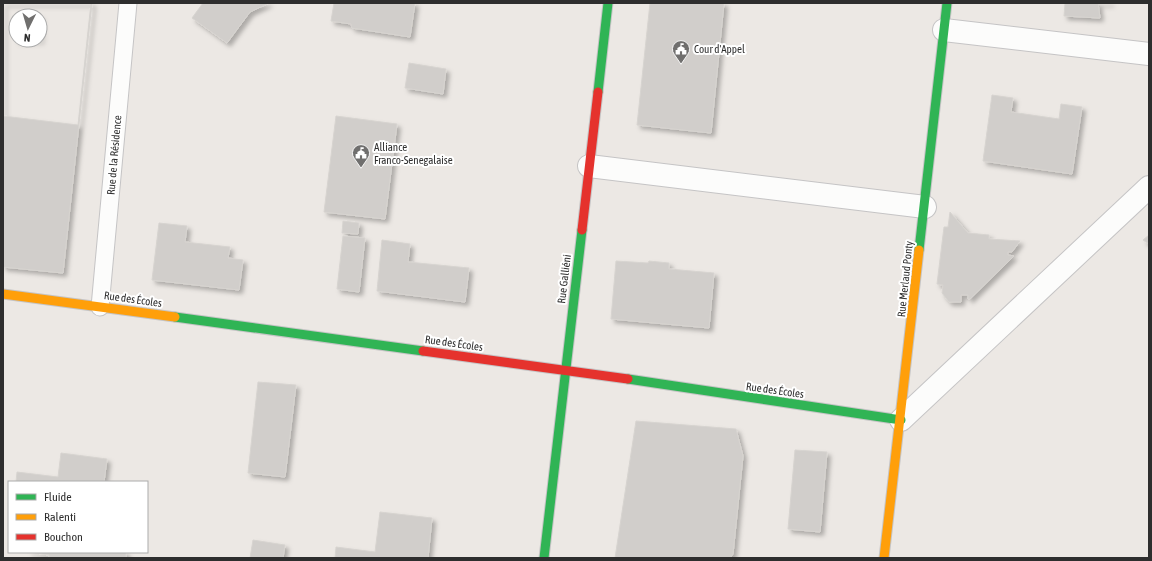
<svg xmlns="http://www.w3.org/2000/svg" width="1152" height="561" font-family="'Asap Condensed',sans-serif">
	<defs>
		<filter id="shadow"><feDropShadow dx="3.5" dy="3.5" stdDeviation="2" flood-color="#0004"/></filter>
	</defs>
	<rect width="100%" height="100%" fill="#ece8e4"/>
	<path fill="#d1cecb" stroke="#d7d4d0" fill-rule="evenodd" filter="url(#shadow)" d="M3 3H92L63 273 3 267ZM16 16H40V40H16Z
		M3 3H91L78 125 3 116ZM16 16H40V40H16Z
		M203 3H269L250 12 227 43 192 18Z
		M334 3H415L410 37 352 28 351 24 331 21Z
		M650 3H724L711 133 637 125Z
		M1065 3H1111H1098L1100 18 1064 16Z
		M409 63 446 69 443 94 405 88Z
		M992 95 1013 98 1011 112 1059 119 1061 104 1082 107 1072 174 983 161Z
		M336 116 397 124 385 219 324 212Z
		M950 212 968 233 989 235V239L1020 241 1012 252H1008V255L1014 256 970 299H968V295H961V302H949L942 293 943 285 937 284 944 227H948Z
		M343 221 359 223 358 234 342 233Z
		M159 223 187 226 185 242 230 247 228 258 243 260 239 290 152 280Z
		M1149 235V244L1143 240Z
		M343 236 365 238 359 292 337 289Z
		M382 240 410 244 408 262 469 268 465 302 377 291Z
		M616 261 648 263 649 261 669 263V269L714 273 709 328 611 319Z
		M258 382 296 385 285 477 248 473Z
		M636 421 736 429 743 456 733 554 730 558H615Z
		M795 450 827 452 820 532 788 529Z
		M61 453 107 459 104 482H16L17 472 58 477Z
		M380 512 432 518 428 558H335L336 547 375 552Z
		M253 540 285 545 283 558H250Z
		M28 552H126V558H49V555Z"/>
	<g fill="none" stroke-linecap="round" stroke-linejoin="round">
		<g stroke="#c5c4c5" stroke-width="19">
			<path id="lane" d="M100 307 128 3"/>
		</g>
		<g stroke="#c5c4c5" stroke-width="24">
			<path id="street" d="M944 30 1149 54
				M589 166 925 207
				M901 420 1149 187"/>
		</g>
		<g stroke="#c5c4c5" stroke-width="11">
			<path id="fast" d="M598 92 608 3
				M919 250 947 3
				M175 317 423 351
				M628 379 901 420
				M544 558 582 230"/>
		</g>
		<g stroke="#c5c4c5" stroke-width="11">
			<path id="slow" d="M3 294 175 317
				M884 558 919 250"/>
		</g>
		<g stroke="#c5c4c5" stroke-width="11">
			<path id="jam" d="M582 230 598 92
				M423 351 628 379"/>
		</g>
		<use href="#lane" stroke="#fcfcfb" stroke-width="17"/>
		<use href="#street" stroke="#fcfcfb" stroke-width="22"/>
		<use href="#fast" stroke="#30b455" stroke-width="9"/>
		<use href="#slow" stroke="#ff9f0a" stroke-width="9"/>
		<use href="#jam" stroke="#e5322d" stroke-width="9"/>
	</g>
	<defs>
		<g id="civic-pin" transform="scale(0.9)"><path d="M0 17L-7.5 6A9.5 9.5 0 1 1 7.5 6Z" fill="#706f6e" stroke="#fff"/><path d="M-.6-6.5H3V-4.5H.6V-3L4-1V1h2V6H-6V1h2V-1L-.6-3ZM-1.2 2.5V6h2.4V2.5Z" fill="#fff"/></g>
	</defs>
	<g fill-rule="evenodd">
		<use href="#civic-pin" x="681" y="49"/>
		<use href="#civic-pin" x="361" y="153"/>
	</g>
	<g text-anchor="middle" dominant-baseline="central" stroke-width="4" stroke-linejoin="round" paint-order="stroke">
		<g font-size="11" fill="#2e2e2e" stroke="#fff" text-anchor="start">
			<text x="694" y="49">Cour d'Appel</text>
			<text x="374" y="147">Alliance<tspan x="374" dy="13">Franco-Senegalaise</tspan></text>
		</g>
		<g font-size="11" fill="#2e2e2e" stroke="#fff">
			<text transform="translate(114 155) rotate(-85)">Rue de la Résidence</text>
			<text transform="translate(564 279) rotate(-83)">Rue Galliéni</text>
			<text transform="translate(905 279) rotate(-84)">Rue Merlaud Ponty</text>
			<text transform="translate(133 299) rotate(8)">Rue des Écoles</text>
			<text transform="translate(454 343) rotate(8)">Rue des Écoles</text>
			<text transform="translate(775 390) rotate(8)">Rue des Écoles</text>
		</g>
	</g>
	<rect width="1152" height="561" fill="none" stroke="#2e2e2e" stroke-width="8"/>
	<rect x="8" y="481" width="140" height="72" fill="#ffffff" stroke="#ababab"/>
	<rect x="16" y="494" width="20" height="6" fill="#30b455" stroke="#ababab"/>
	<text x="44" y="501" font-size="12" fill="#2e2e2e">Fluide</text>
	<rect x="16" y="514" width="20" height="6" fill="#ff9f0a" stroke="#ababab"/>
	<text x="44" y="521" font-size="12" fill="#2e2e2e">Ralenti</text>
	<rect x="16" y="534" width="20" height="6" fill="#e5322d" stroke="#ababab"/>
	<text x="44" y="541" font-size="12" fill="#2e2e2e">Bouchon</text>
	<g transform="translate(28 28) rotate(185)"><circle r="19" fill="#ffffff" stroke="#ababab"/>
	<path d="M0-3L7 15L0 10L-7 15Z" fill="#706f6e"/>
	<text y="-6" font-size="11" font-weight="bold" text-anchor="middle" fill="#2e2e2e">N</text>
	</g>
</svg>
